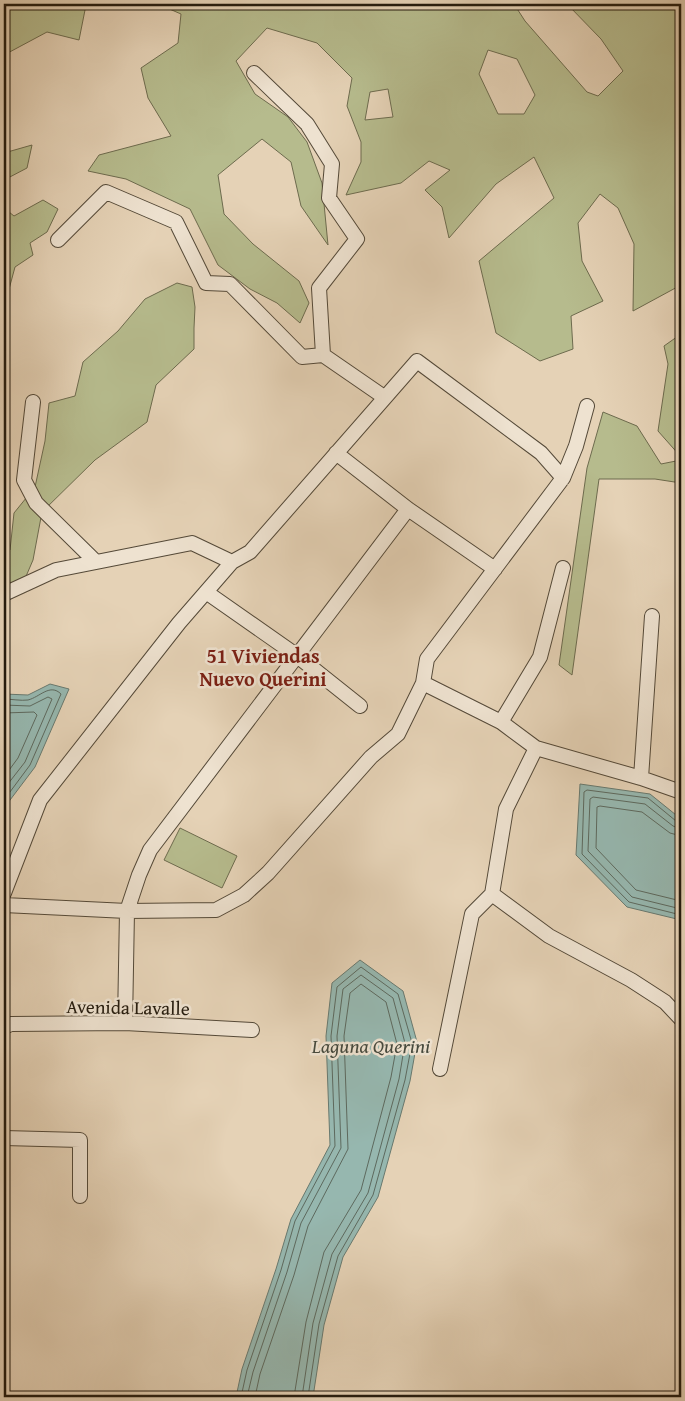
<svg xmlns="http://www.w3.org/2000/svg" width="685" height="1401" font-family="'Gentium Book Plus',serif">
	<rect width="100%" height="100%" fill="#e5d2b6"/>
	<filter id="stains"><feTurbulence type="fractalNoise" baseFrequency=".004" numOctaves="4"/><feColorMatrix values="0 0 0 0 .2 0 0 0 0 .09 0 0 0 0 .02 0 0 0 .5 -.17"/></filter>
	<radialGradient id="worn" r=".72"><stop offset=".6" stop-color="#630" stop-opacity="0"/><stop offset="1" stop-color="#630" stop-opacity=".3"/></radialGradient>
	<path fill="#b6bb8d" stroke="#6d6b4e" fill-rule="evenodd" d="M4 4H92L86 5 79 40 47 32 4 55Z
		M158 4H514L525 21 587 92 598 96 623 71 601 39 567 4H681V285L633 311 634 244 618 208 600 194 578 223 582 261 603 301 571 316 573 349 540 361 496 333 479 261 554 198 534 157 496 184 449 238 442 207 425 190 450 170 429 161 401 183 346 195 361 162V142L347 106 352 78 317 43 267 28 236 61 255 94 288 117 307 142 322 183 328 245 301 206 291 162 262 139 218 175 224 214 253 244 299 281 309 303 300 323 277 303 250 289 218 265 190 209 126 179 88 171 99 155 171 136 148 98 141 68 178 43 181 14ZM488 50 517 59 535 95 524 114H498L479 74ZM388 89 393 117 365 120 370 92Z
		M32 145 27 168 6 179 4 189V153Z
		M43 200 58 209 47 232 30 243 33 255 15 267 5 304 7 348 4 350V208L14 216Z
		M177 283 192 287 195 307 194 328V349L156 385 147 422 95 460 42 512 33 560 24 581 4 589V556L10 550 14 513 35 487 45 441 49 403 75 396 83 362 118 331 145 299Z
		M681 334V457L658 431 668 364 664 346Z
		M603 412 637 426 661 464 681 460V483L655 479H599L572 675 559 665 587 468Z
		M180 828 237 856 222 888 164 860Z"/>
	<path fill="#96b7af" stroke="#68796f" d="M50 684 69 689 35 767 4 808V694L28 695Z
		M580 784 650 794 681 819V920L627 907 576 855Z
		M360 960 403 991 417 1042 410 1081 378 1197 343 1257 324 1325 313 1397H236L242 1369 276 1269 291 1219 330 1145 326 1036 332 983Z"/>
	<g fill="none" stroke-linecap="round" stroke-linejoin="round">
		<path stroke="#5d695e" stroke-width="1" d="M4 699C11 699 21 701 28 700 40 697 50 683 61 694L30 765 4 800
			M4 705 30 706 48 697 52 699 25 762 4 789
			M4 713 34 712 37 715 18 758 4 777
			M681 822 676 821 648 798 587 790 584 792 582 854 629 902 681 915
			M681 829 673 826 645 804 593 797 590 799 588 851 632 897 681 909
			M681 836 670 833 642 812 600 806 597 807 596 848 636 890 681 901
			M241 1397 247 1370 281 1270 295 1221 335 1146 331 1036 337 987 361 967 398 994 412 1043 405 1080 373 1195 338 1256 319 1324 308 1397
			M247 1397 253 1372 287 1272 301 1223 341 1148 337 1036 343 989 361 975 393 998 405 1043 399 1079 368 1193 332 1254 313 1323 302 1397
			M255 1397 260 1374 294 1275 308 1226 348 1149 344 1036 350 993 361 984 386 1002 397 1044 391 1077 361 1190 324 1252 306 1322 294 1397"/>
		<g stroke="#544938" stroke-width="16">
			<path id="minor" d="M254 73 307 124 332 164 329 198 357 239 319 288 323 355
				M58 240 106 192 176 222 206 283 230 284 302 357 323 355 384 397
				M33 402 24 480 36 503 96 562
				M336 453 408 509 495 569
				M563 478 576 446 587 406
				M206 592 296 655 360 706
				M4 594 56 570 192 543 232 562
				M423 683 501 722 536 748 641 778 681 792
				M501 722 540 657 563 568
				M641 778 652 616
				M4 893 40 800 179 623 232 562 250 552 417 361 541 453 563 478 427 659 423 683 398 734 371 757 268 873 244 895 216 910 127 911 4 905
				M492 894 549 936 631 980 665 1002 681 1019
				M125 1023 127 911 139 875 150 850 408 509
				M4 1027 11 1024 125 1023 252 1030
				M440 1069 472 914 492 894 506 809 536 748
				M4 1138 80 1140V1196"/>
		</g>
		<use href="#minor" stroke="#eee2d0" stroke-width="14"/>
	</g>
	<g text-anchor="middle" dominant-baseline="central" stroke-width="5" stroke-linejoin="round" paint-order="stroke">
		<g font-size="19" fill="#241b0e" stroke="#eee2d0">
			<text transform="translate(128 1007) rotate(1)">Avenida Lavalle</text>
		</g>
		<g font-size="20" font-weight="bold" fill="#7a1f14" stroke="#eee2d0">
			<text x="263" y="655">51 Viviendas<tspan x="263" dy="23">Nuevo Querini</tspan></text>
		</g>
		<g font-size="20" font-style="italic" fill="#464a3e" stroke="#eee2d0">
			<text x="371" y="1045">Laguna Querini</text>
		</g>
	</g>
	<rect width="685" height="1401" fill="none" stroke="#e5d2b6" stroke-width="20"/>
	<rect x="5" y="5" width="675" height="1391" fill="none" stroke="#241b0e" stroke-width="2.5"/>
	<rect x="10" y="10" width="665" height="1381" fill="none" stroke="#241b0e"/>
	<rect width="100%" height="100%" filter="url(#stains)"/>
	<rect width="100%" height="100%" fill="url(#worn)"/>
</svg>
